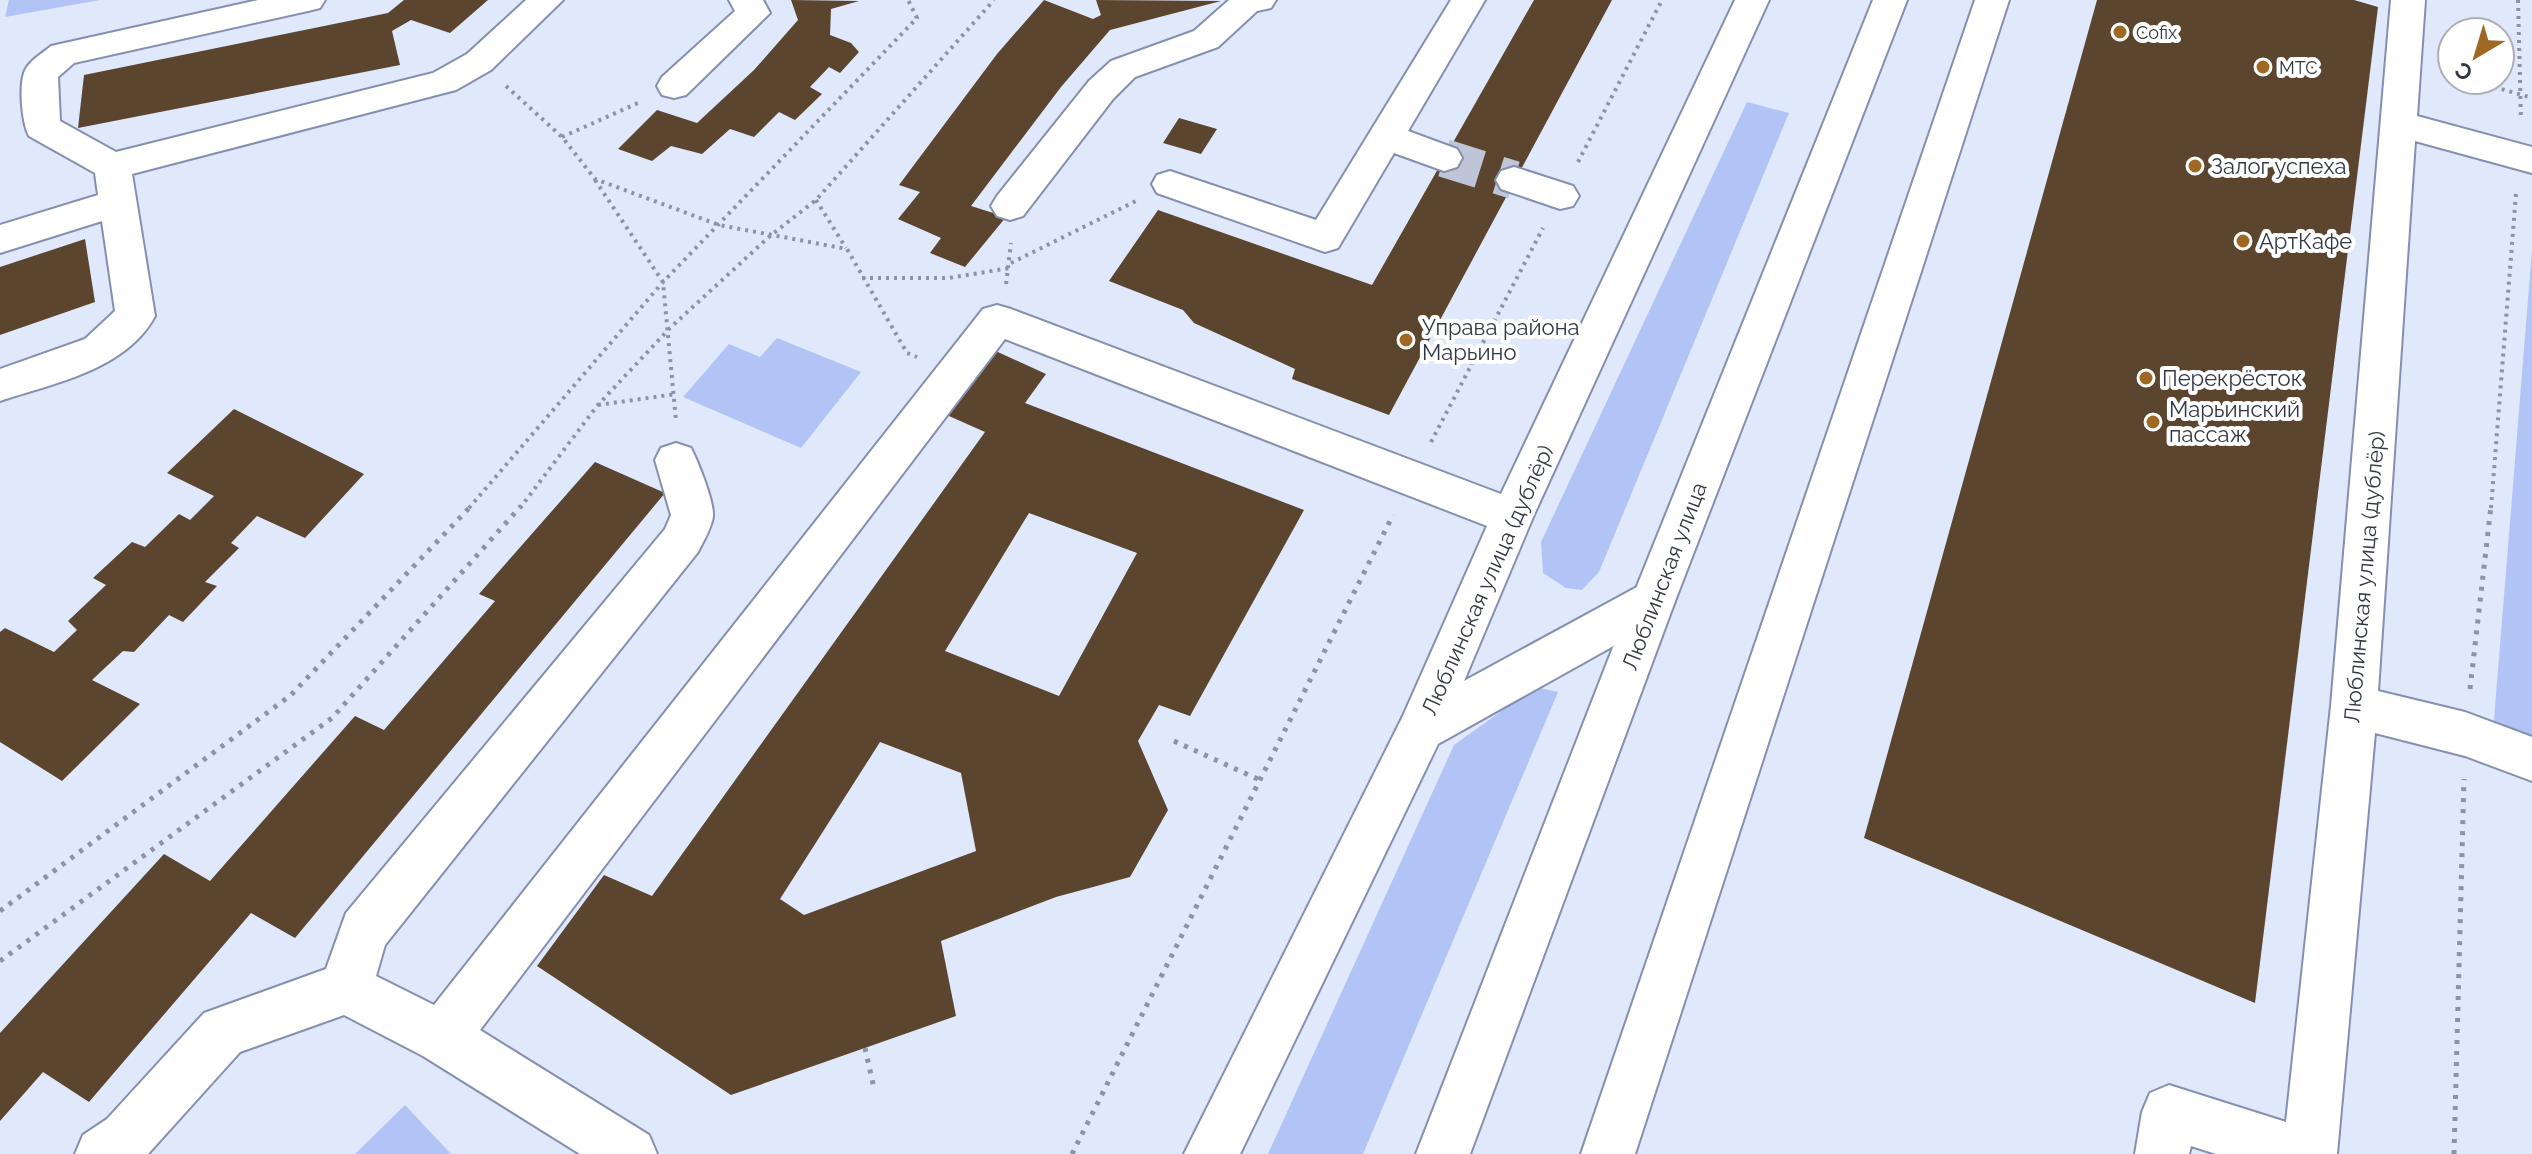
<svg xmlns="http://www.w3.org/2000/svg" width="2532" height="1154" font-family="Raleway,sans-serif">
	<rect width="100%" height="100%" fill="#e0e8fc"/>
	<path fill="#b2c4f6" d="M9 0H100L5 17Z
		M1747 102 1789 113 1599 572 1582 590 1566 588 1543 573 1541 542Z
		M2532 250V746L2493 732Z
		M777 338 861 372 801 448 683 397 729 344 760 357Z
		M1535 687 1558 692 1363 1154H1268L1454 745Z
		M405 1105 451 1154H355Z"/>
	<path fill="#5b452e" fill-rule="evenodd" d="M404 0H488L450 33 411 20 392 31 400 65 78 128 84 75 388 13Z
		M791 0 859 1 831 9 830 35 851 43 859 52 840 73 829 67 810 87 822 94 795 120 779 112 754 137 730 129 702 154 671 146 652 161 618 149 657 110 697 123 754 70 798 20Z
		M1044 0 1093 19 1101 15 1096 0 1221 1 1110 30 1061 87 971 206 1006 217 965 267 930 253 941 238 898 219 920 192 899 185 997 54Z
		M1534 0H1612L1389 415 1292 379 1295 369 1194 323 1183 310 1109 281 1158 210 1372 285Z
		M2097 0H2354L2378 7 2255 1003 1864 838Z
		M1179 118 1217 129 1201 154 1163 143Z
		M85 239 95 302 0 335V267Z
		M989 348 1046 374 1025 403 1304 510 1190 716 1159 705 1138 741 1168 810 1130 877 1056 897 941 941 956 1016 731 1095 537 966 604 875 652 896 985 432 940 412ZM1029 513 1137 553 1059 696 945 651ZM880 742 961 773 976 851 804 915 780 899Z
		M234 409 364 474 305 538 257 516 231 543 239 548 205 582 217 586 183 622 169 615 134 652 123 651 92 680 140 704 62 781 0 742V632L5 628 54 652 77 630 68 621 106 585 93 578 132 542 145 547 179 514 190 520 214 496 167 473Z
		M595 462 665 493 295 938 251 913 89 1102 43 1072 0 1121V1033L164 854 210 881 355 716 384 730 495 601 479 594Z"/>
	<g fill="none" stroke-linecap="round" stroke-linejoin="round">
		<path stroke="#bdc5d7" stroke-width="38" stroke-dasharray="38 19" stroke-linecap="butt" d="M1444 158 1514 180"/>
		<g stroke="#8490ae" stroke-width="4">
			<path id="minor" d="M258 0H325L320 8 308 11 74 63 58 77 60 121 116 152 433 73 467 54 526 0H563L491 70 456 90 132 174 155 316C126 370 54 383 0 401V369L85 339 115 311 102 221 0 253V225L98 195 95 173 29 136C22 123 19 88 24 73 27 62 43 53 51 46Z
				M729 0H763L770 13 686 95 674 98 662 95 657 86 662 77 735 11Z
				M1229 0H1276L1271 8 1257 11 1218 47 1135 77 1113 99 1023 216 1010 220 997 216 991 206 997 196 1089 81 1111 61 1194 31Z
				M1451 0H1485L1408 131 1457 149 1462 158 1457 167 1444 171 1394 153 1338 248 1325 252 1157 193 1152 184 1157 175 1170 171 1316 220Z
				M1735 0H1769L1533 517 1464 681 1637 587 1653 582 1669 587 1675 601 1669 615 1438 744 1240 1154H1184L1403 716 1487 526 1005 339 480 1030 649 1135 657 1154H580L423 1056 344 1015 240 1052 148 1154H75L83 1135 107 1119 204 1013 326 969 346 913 665 529 671 515 655 460 661 448 676 443 691 448C698 462 714 501 713 516 712 527 703 542 698 552L385 945 376 976 434 1005 983 309 997 305 1011 309 1501 494Z
				M2391 0H2425L2417 116 2532 147V173L2415 141 2378 691 2465 712 2532 737V781L2465 756 2375 733 2337 1154H2216L2191 1146 2189 1154H2135L2142 1112 2150 1093 2169 1085 2286 1122 2331 706Z
				M1514 167 1573 186 1579 196 1573 206 1560 209 1501 189 1496 180 1501 171Z"/>
		</g>
		<g stroke="#8490ae" stroke-width="4">
			<path id="major" d="M1873 0H1907L1675 601 1470 1154H1416L1631 601Z
				M1975 0H2009L1635 1154H1581Z"/>
		</g>
		<path stroke="#8c93a3" stroke-width="4" stroke-dasharray="3 5" stroke-linecap="butt" d="M2518 0 2521 120
			M2441 71 2452 74
			M2471 80 2532 98
			M506 86 562 137 595 179 719 225 847 249 907 353 917 357
			M562 137 638 103
			M1578 162 1662 0
			M595 180 663 282 676 421
			M816 200 846 248
			M1011 263 1136 201
			M862 278H949L1010 268
			M1006 284 1011 243
			M1424 346 1472 363
			M598 405 676 394
			M1431 442 1543 228
			M469 508 663 282 917 18 908 0
			M520 508 597 406 670 328 770 236 816 200 994 0
			M2491 508 2516 194"/>
		<path stroke="#8c93a3" stroke-width="5" stroke-dasharray="4 7" stroke-linecap="butt" d="M2470 689 2491 506
			M1174 741 1260 780
			M0 911 291 695 471 506
			M0 961 332 718 521 506
			M865 1048 874 1088
			M1072 1154 1393 515
			M2454 1154 2464 779"/>
		<use href="#minor" fill="#fff" fill-rule="evenodd"/>
		<use href="#major" fill="#fff" fill-rule="evenodd"/>
	</g>
	<g fill="#9f6923" stroke="#fff" stroke-width="3">
		<circle cx="2120" cy="32" r="8"/>
		<circle cx="2263" cy="67" r="8"/>
		<circle cx="2195" cy="166" r="8"/>
		<circle cx="2243" cy="241" r="8"/>
		<circle cx="1406" cy="340" r="8"/>
		<circle cx="2146" cy="378" r="8"/>
		<circle cx="2153" cy="422" r="8"/>
	</g>
	<g text-anchor="middle" dominant-baseline="central" stroke-width="8" stroke-linejoin="round" paint-order="stroke">
		<g font-size="18" fill="#333844" stroke="#fff" text-anchor="start">
			<text x="2136" y="32">Cofix</text>
			<text x="2279" y="67">МТС</text>
		</g>
		<g font-size="22" fill="#333844" stroke="#fff" text-anchor="start">
			<text x="2211" y="166">Залог успеха</text>
			<text x="2259" y="241">АртКафе</text>
			<text x="1422" y="327">Управа района<tspan x="1422" dy="25">Марьино</tspan></text>
			<text x="2162" y="378">Перекрёсток</text>
			<text x="2169" y="409">Марьинский<tspan x="2169" dy="25">пассаж</tspan></text>
		</g>
		<g font-size="22" fill="#333844" stroke="#fff">
			<text transform="translate(1664 576) rotate(-69)">Люблинская улица</text>
			<text transform="translate(2364 577) rotate(-85)">Люблинская улица (дублёр)</text>
			<text transform="translate(1487 580) rotate(-66)">Люблинская улица (дублёр)</text>
		</g>
	</g>
	<g transform="translate(2476 56) rotate(218)"><circle r="38" fill="#ffffff" stroke="#adafb4" stroke-width="2"/>
	<path d="M0-6L14 30L0 20L-14 30Z" fill="#9f6923"/>
	<text y="-12" font-size="22" font-weight="bold" text-anchor="middle" fill="#333844">С</text>
	</g>
</svg>
